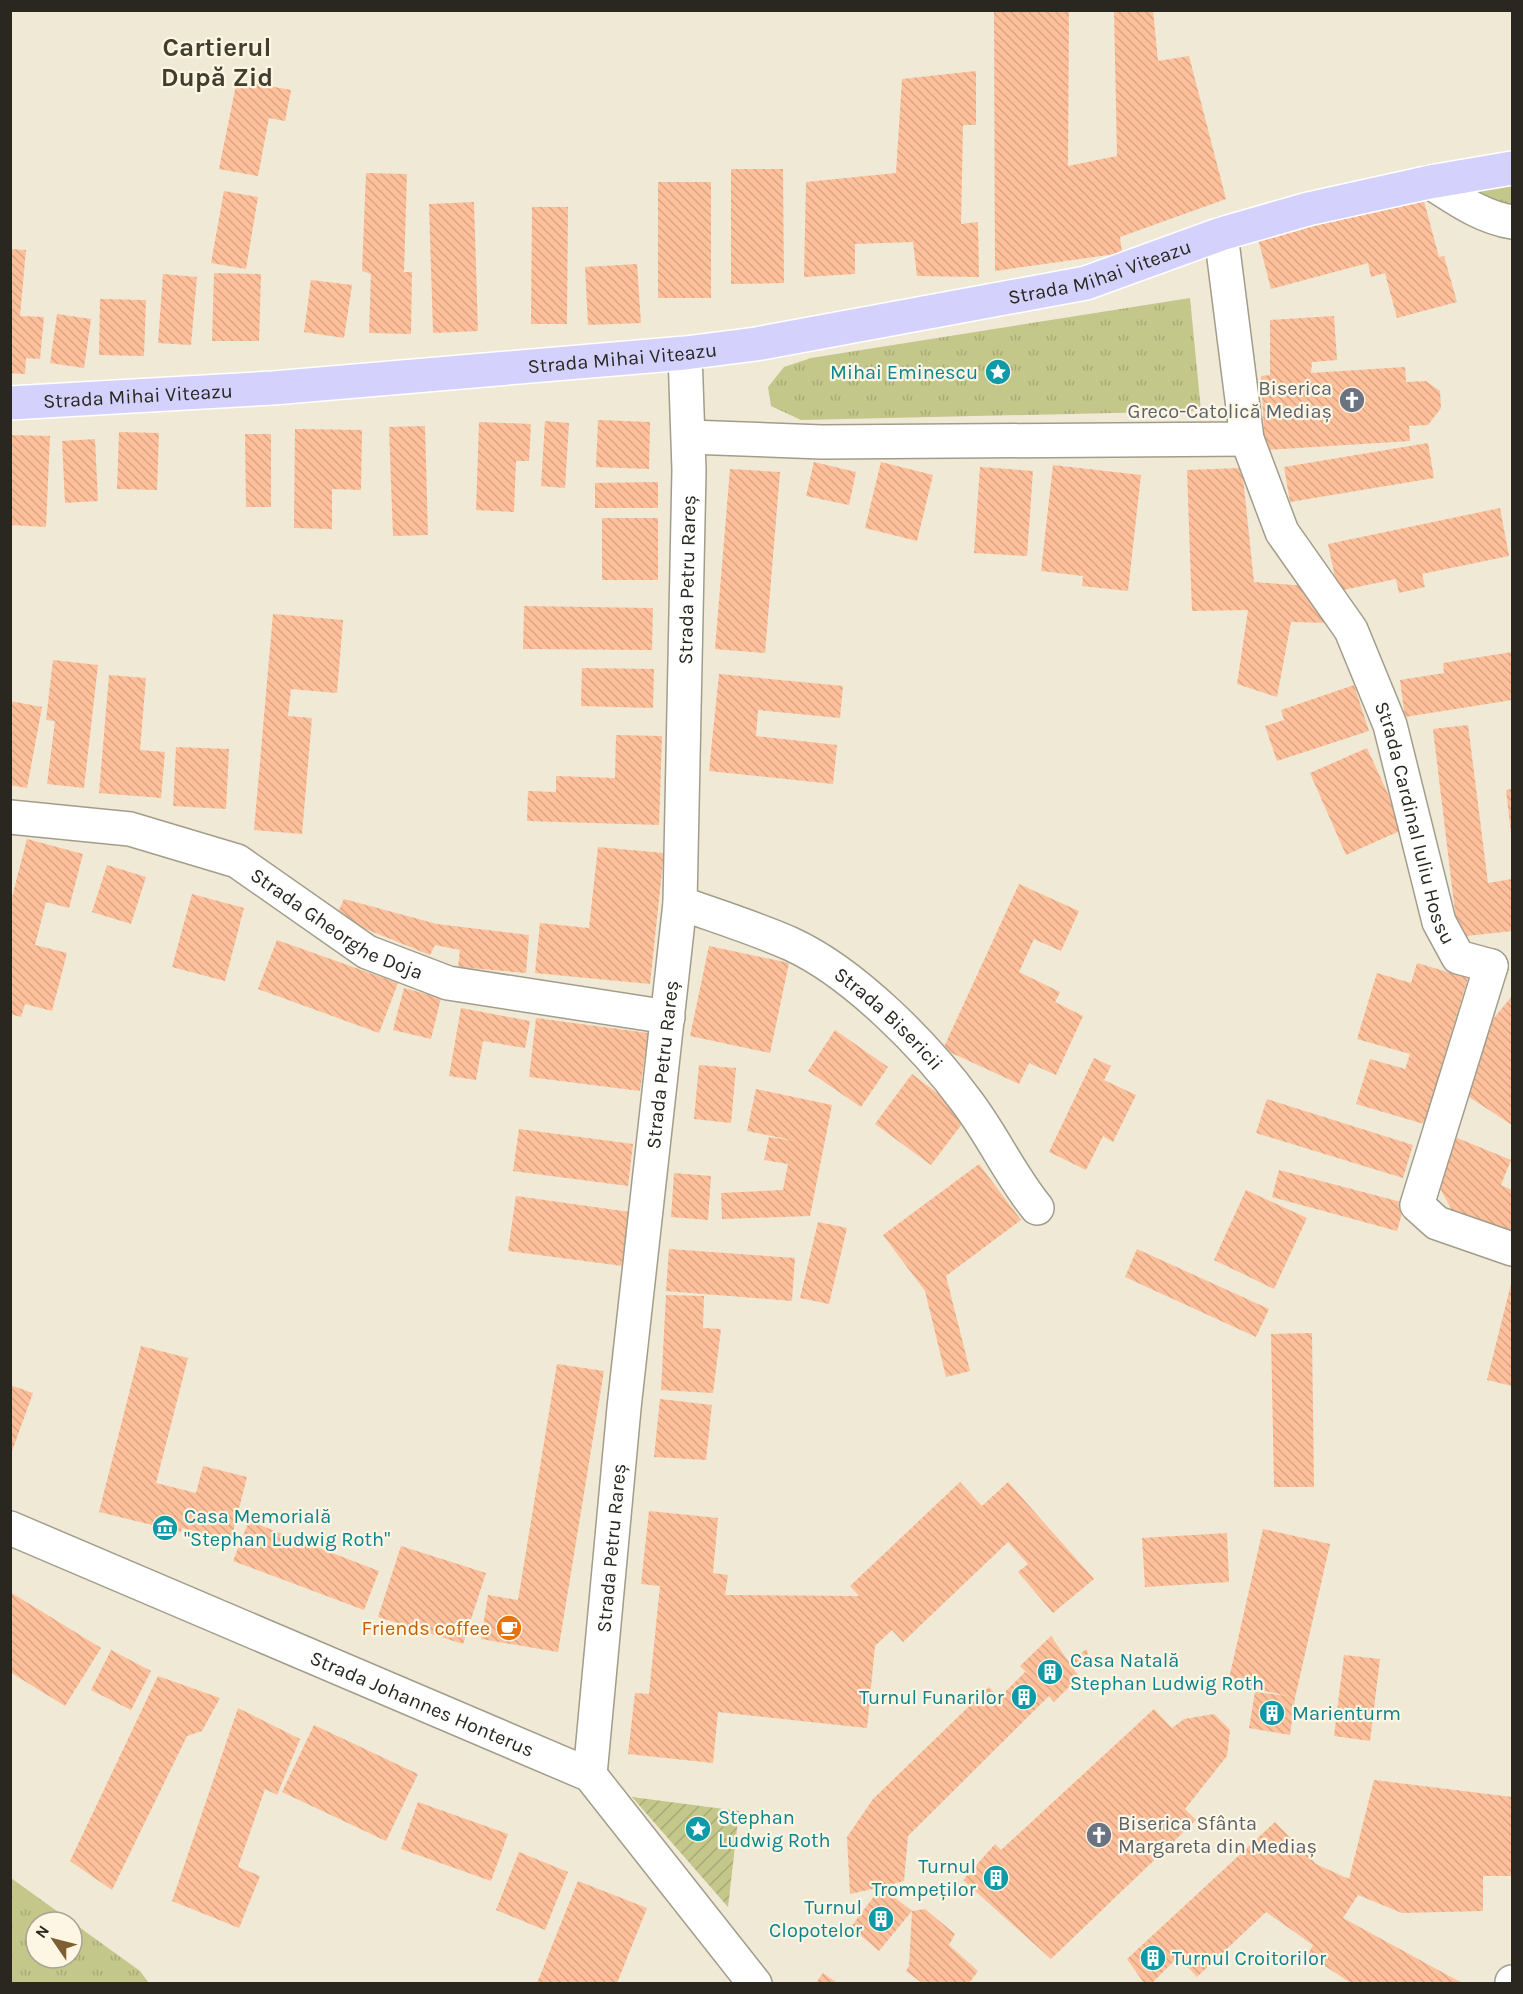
<svg xmlns="http://www.w3.org/2000/svg" width="1523" height="1994" font-family="Karla,sans-serif">
	<defs>
		<pattern id="park-tufts" width="24" height="20" patternUnits="userSpaceOnUse" patternTransform="scale(1.5)"><rect width="24" height="20" fill="#c3c78a"/><path d="M3 7l-1-3M5 7V3M7 7l1-3M15 17l-1-3M17 17v-4M19 17l1-3" fill="none" stroke="#a8ab77"/></pattern>
		<pattern id="garden-furrows" width="10" height="10" patternUnits="userSpaceOnUse" patternTransform="scale(1.5)"><rect width="10" height="10" fill="#c3c78a"/><path d="M-1 1l2-2M0 10L10 0M9 11l2-2" fill="none" stroke="#a8ab77"/></pattern>
		<pattern id="building-back-hatch" width="6" height="6" patternUnits="userSpaceOnUse" patternTransform="scale(1.5)"><rect width="6" height="6" fill="#fec09b"/><path d="M-1 5l2 2M0 0l6 6M5-1l2 2" fill="none" stroke="#daa585"/></pattern>
	</defs>
	<rect width="100%" height="100%" fill="#efe9d6"/>
	<path fill="url(#park-tufts)" d="M1430 182 1512 183V222Z
		M1190 298 1201 411 801 420 771 406 768 387 784 367 811 358Z
		M11 1878 72 1922H36V1958H72V1922L140 1971 149 1983H11Z"/>
	<path fill="url(#garden-furrows)" d="M632 1797 739 1811 728 1907Z"/>
	<path fill="url(#building-back-hatch)" d="M994 10H1069L1068 166 1117 156 1114 10H1153L1158 61 1189 56 1226 199 1120 237 1122 253 995 271Z
		M976 71V125H963L961 224 978 222 979 277 917 276 913 242 855 244V274L804 277 806 182 896 173 902 79Z
		M237 80 291 90 285 121 269 118 258 176 219 169Z
		M731 169H783L784 283 731 284Z
		M366 173 407 174 404 272H412L411 334 369 333 371 274 362 271Z
		M658 182H711V298H658Z
		M1421 190 1439 257 1444 256 1457 302 1397 318 1385 273 1371 277 1368 263 1271 289 1257 235Z
		M224 191 258 197 246 269 211 263Z
		M474 202 478 331 433 333 429 204Z
		M532 207H568L567 324H531Z
		M10 249 26 250 20 316 44 317 40 359 26 358 25 374 10 373Z
		M637 264 641 323 588 325 585 267Z
		M214 273 261 274 259 341H212Z
		M163 274 197 277 191 345 158 343Z
		M311 280 352 285 344 338 304 332Z
		M100 299 146 300 144 356 99 355Z
		M57 314 91 319 84 368 50 363Z
		M1334 316 1337 360 1312 362 1311 373 1405 367 1406 382 1426 381 1440 391 1441 408 1428 425 1409 426 1410 441 1265 450 1261 376 1270 375V320Z
		M598 420 650 422 649 469 596 467Z
		M545 421 569 423 565 488 541 486Z
		M479 422 531 424 529 461H516L514 512 476 510Z
		M425 426 428 535 393 536 389 427Z
		M295 429 362 430 361 490 332 489V529L294 528Z
		M119 432 159 433 157 490 117 489Z
		M245 434H271V507H246Z
		M10 435 50 436 46 527 10 525Z
		M95 439 98 501 65 503 62 441Z
		M1428 443 1434 478 1290 502 1284 467Z
		M814 462 856 472 849 505 806 496Z
		M881 462 933 475 917 541 865 528Z
		M1053 465 1141 475 1128 591 1082 586 1083 576 1041 571Z
		M980 467 1033 471 1027 556 974 553Z
		M1242 468 1254 582 1308 586 1331 623 1291 622 1277 697 1237 684 1248 610 1192 611 1187 470Z
		M730 469 780 472 765 653 715 649Z
		M658 482V508H595V483Z
		M1500 508 1509 556 1422 574 1425 587 1399 593 1396 579 1338 591 1328 544Z
		M602 518H658V580H602Z
		M524 606 653 608 652 650 523 649Z
		M273 614 343 620 337 693 291 689 288 716 312 718 302 834 254 830Z
		M1512 652V700L1405 717 1400 680 1444 673 1443 663Z
		M53 660 98 665 84 788 47 784 55 721 46 720Z
		M582 668 654 669 653 708 581 706Z
		M719 674 843 686 840 718 758 710 756 736 837 745 833 784 709 771Z
		M109 675 146 678 140 750 165 752 161 798 99 793Z
		M1354 685 1369 731 1277 761 1265 726 1284 720 1281 710Z
		M10 701 42 707 27 788 10 785Z
		M1468 725 1488 883 1512 879V931L1458 937 1433 729Z
		M616 735 662 736 659 825 527 821 528 791 556 792V776L615 778Z
		M176 747 229 749 226 809 173 806Z
		M1367 748 1404 829 1346 855 1310 773Z
		M1512 789V833H1511L1506 790Z
		M27 839 83 854 69 908 46 902 35 945 67 953 52 1011 25 1004 21 1017 10 1014V905Z
		M598 847 664 853 650 984 535 973 540 923 589 928Z
		M107 865 146 877 131 924 92 912Z
		M1019 884 1079 911 1061 951 1034 939 1019 972 1060 992 1055 1002 1083 1016 1056 1075 1029 1063 1019 1084 943 1049Z
		M192 894 244 908 225 981 172 967Z
		M344 899 437 924 529 935 526 973 458 967 460 950 435 945 430 955 336 917Z
		M277 940 398 983 379 1033 258 989Z
		M709 946 789 963 770 1053 690 1036Z
		M1417 963 1468 978 1424 1124 1356 1104 1370 1059 1405 1069 1410 1054 1357 1039 1377 973 1411 983Z
		M404 988 441 998 431 1039 393 1030Z
		M1512 996V1125L1466 1095 1489 1024Z
		M461 1008 530 1021 525 1048 483 1041 476 1080 449 1076Z
		M536 1018 648 1033 640 1091 529 1077Z
		M835 1030 888 1067 861 1107 808 1071Z
		M1094 1058 1111 1066 1104 1080 1136 1095 1113 1142 1103 1136 1086 1170 1049 1152Z
		M699 1065 736 1068 731 1123 694 1119Z
		M912 1074 968 1116 931 1165 875 1124Z
		M756 1089 832 1105 810 1216 722 1219 721 1193 783 1190 788 1164 764 1160 769 1137 796 1141 747 1131Z
		M1267 1099 1413 1145 1403 1178 1256 1133Z
		M519 1129 633 1144 628 1186 513 1171Z
		M1455 1137 1511 1160 1501 1185 1512 1190V1236L1453 1212 1436 1181Z
		M979 1164 1021 1220 946 1276 970 1371 946 1377 925 1291 883 1235Z
		M1279 1170 1405 1203 1397 1231 1272 1197Z
		M674 1173 711 1176 708 1220 671 1217Z
		M1246 1190 1307 1218 1274 1289 1214 1260Z
		M516 1196 630 1212 623 1266 508 1251Z
		M818 1222 847 1228 829 1304 800 1298Z
		M669 1249 795 1258 792 1301 666 1291Z
		M1137 1249 1269 1309 1256 1337 1125 1277Z
		M1512 1280V1386L1487 1380Z
		M666 1295 704 1296 703 1328 721 1329 713 1393 661 1390Z
		M1312 1333 1314 1487H1274L1271 1334Z
		M141 1346 188 1358 156 1483 196 1493 203 1466 247 1477 231 1540 182 1528 181 1532 99 1512Z
		M557 1364 604 1371 558 1652 481 1639 488 1595 518 1600Z
		M10 1385 33 1393 11 1454H10Z
		M660 1399 712 1405 706 1460 654 1457Z
		M960 1482 982 1506 1008 1482 1094 1579 1053 1613 1018 1572 1028 1564 1008 1542 903 1642 892 1630 875 1646 867 1728 718 1712 713 1763 628 1754 635 1693 649 1694 660 1586 641 1584 649 1511 718 1518 713 1573 728 1575 725 1595 859 1596 850 1586Z
		M249 1521 379 1571 364 1610 233 1561Z
		M1263 1529 1330 1544 1295 1698 1290 1735 1249 1728 1255 1692 1288 1696 1228 1683Z
		M1227 1533 1229 1582 1145 1587 1142 1538Z
		M401 1546 486 1573 463 1644 378 1617Z
		M10 1592 101 1648 65 1706 10 1672Z
		M1051 1636 1068 1661 1087 1649 1088 1656 1071 1665 1079 1677 1054 1702 1049 1696 908 1836 904 1881 881 1887 912 1911 879 1951 851 1927 881 1887 850 1894 847 1837 873 1799 989 1687 999 1698 1025 1672 1031 1677 1020 1666Z
		M111 1650 151 1671 131 1710 91 1690Z
		M1344 1655 1380 1659 1370 1741 1334 1736Z
		M158 1676 220 1698 202 1731 187 1736 112 1890 70 1861Z
		M238 1708 300 1739 277 1795 265 1789 238 1867 260 1876 239 1928 172 1901Z
		M1154 1709 1172 1728 1184 1719 1214 1714 1230 1730 1227 1756 1185 1809 1196 1820 1051 1959 963 1880 995 1844 1001 1850Z
		M314 1725 418 1774 386 1841 282 1792Z
		M1374 1780 1512 1797V1876H1483V1911L1402 1913 1358 1895 1343 1918 1462 1983H1351L1308 1955 1313 1945 1266 1912 1197 1977 1178 1957 1152 1983H1144L1127 1959 1275 1822 1316 1864 1349 1879Z
		M418 1802 508 1834 491 1881 401 1849Z
		M519 1852 568 1872 545 1930 496 1910Z
		M578 1881 647 1908 617 1983H537Z
		M925 1909 955 1934 949 1945 978 1971 969 1983H922L906 1971 909 1966 912 1911Z
		M823 1973 837 1983H816Z"/>
	<g fill="none" stroke-linecap="round" stroke-linejoin="round">
		<g stroke="#a29d8b" stroke-width="36">
			<g id="minor">
				<path d="M1430 182C1457 199 1481 217 1512 222"/>
				<path d="M689 437 822 442 1247 439 1221 234"/>
				<path id="s1" d="M1247 439 1282 532 1351 630 1390 725 1439 922 1458 957 1491 966"/>
				<path id="s2" d="M10 817 130 829 237 861 367 952 448 983 668 1017"/>
				<path id="s3" d="M680 903C716 916 755 928 791 944 854 973 926 1046 967 1102 993 1136 1010 1175 1037 1208"/>
				<path d="M1491 966 1417 1205 1437 1223 1512 1249"/>
				<path id="s4" d="M10 1528 590 1775 755 1984"/>
				<path id="s5" d="M590 1775 624 1408 680 903 689 470 685 353"/>
				<path d="M1512 1984V1982"/>
			</g>
		</g>
		<g stroke="#fff" stroke-width="36">
			<g id="major">
				<path id="s6" d="M10 403 273 388 685 353 756 344 1086 283 1221 234 1308 209 1430 182 1512 168"/>
			</g>
		</g>
		<use href="#minor" stroke="#fff" stroke-width="33"/>
		<use href="#major" stroke="#d4d2fd" stroke-width="33"/>
	</g>
	<defs>
		<g id="sight-disc" transform="scale(1.35)"><circle r="9.5" fill="#0f9aa8" stroke="#fcf6e3"/><path d="M0-6L1.8-2.2L6-1.7L2.9 1.2L3.7 5.4L0 3.3L-3.7 5.4L-2.9 1.2L-6-1.7L-1.8-2.2Z" fill="#fff"/></g>
		<g id="church-disc" transform="scale(1.35)"><circle r="9.5" fill="#6b7280" stroke="#fcf6e3"/><path d="M-1.2-6h2.4v3.5h3.3v2.4h-3.3V6h-2.4V-.1h-3.3v-2.4h3.3Z" fill="#fff"/></g>
		<g id="museum-disc" transform="scale(1.35)"><circle r="9.5" fill="#0f9aa8" stroke="#fcf6e3"/><path d="M0-6L6-3V-2H-6V-3ZM-5-1h2V3h-2ZM-1-1h2V3h-2ZM3-1h2V3H3ZM-6 4H6V6H-6Z" fill="#fff"/></g>
		<g id="cafe-disc" transform="scale(1.35)"><circle r="9.5" fill="#e8710a" stroke="#fcf6e3"/><path d="M-5.5-4.5H6V0H3Q3 3.5 0 3.5H-2.5Q-5.5 3.5-5.5 0ZM3-3.2v2h1.7v-2ZM-6 4.5H4V6H-6Z" fill="#fff"/></g>
		<g id="building-disc" transform="scale(1.35)"><circle r="9.5" fill="#0f9aa8" stroke="#fcf6e3"/><path d="M-4-6H4V6H1V3H-1V6H-4ZM-2.5-4.3h1.7v1.8h-1.7ZM.8-4.3h1.7v1.8H.8ZM-2.5-1h1.7V.8h-1.7ZM.8-1h1.7V.8H.8Z" fill="#fff"/></g>
	</defs>
	<g fill-rule="evenodd">
		<use href="#sight-disc" x="998" y="372"/>
		<use href="#church-disc" x="1352" y="400"/>
		<use href="#museum-disc" x="165" y="1528"/>
		<use href="#cafe-disc" x="509" y="1628"/>
		<use href="#building-disc" x="1050" y="1672"/>
		<use href="#building-disc" x="1024" y="1697"/>
		<use href="#building-disc" x="1272" y="1713"/>
		<use href="#sight-disc" x="698" y="1829"/>
		<use href="#church-disc" x="1099" y="1835"/>
		<use href="#building-disc" x="996" y="1878"/>
		<use href="#building-disc" x="881" y="1919"/>
		<use href="#building-disc" x="1153" y="1958"/>
	</g>
	<g text-anchor="middle" dominant-baseline="central" stroke-width="4.5" stroke-linejoin="round" paint-order="stroke">
		<g font-size="20" fill="#292720" stroke="#fcf6e3">
			<text stroke="none"><textPath href="#s6" startOffset="1100">Strada Mihai Viteazu</textPath></text>
			<text stroke="none"><textPath href="#s6" startOffset="614">Strada Mihai Viteazu</textPath></text>
			<text stroke="none"><textPath href="#s6" startOffset="128">Strada Mihai Viteazu</textPath></text>
			<text stroke="none"><textPath href="#s5" startOffset="1200">Strada Petru Rareș</textPath></text>
			<text stroke="none"><textPath href="#s1" startOffset="423">Strada Cardinal Iuliu Hossu</textPath></text>
			<text stroke="none"><textPath href="#s2" startOffset="351">Strada Gheorghe Doja</textPath></text>
			<text stroke="none"><textPath href="#s3" startOffset="242">Strada Bisericii</textPath></text>
			<text stroke="none"><textPath href="#s5" startOffset="714">Strada Petru Rareș</textPath></text>
			<text stroke="none"><textPath href="#s5" startOffset="228">Strada Petru Rareș</textPath></text>
			<text stroke="none"><textPath href="#s4" startOffset="448">Strada Johannes Honterus</textPath></text>
		</g>
		<g font-size="20" fill="#0d838f" stroke="#fcf6e3" text-anchor="start">
			<text x="978" y="372" text-anchor="end">Mihai Eminescu</text>
			<text x="184" y="1516">Casa Memorială<tspan x="184" dy="23">"Stephan Ludwig Roth"</tspan></text>
			<text x="1070" y="1660">Casa Natală<tspan x="1070" dy="23">Stephan Ludwig Roth</tspan></text>
			<text x="1004" y="1697" text-anchor="end">Turnul Funarilor</text>
			<text x="1292" y="1713">Marienturm</text>
			<text x="718" y="1817">Stephan<tspan x="718" dy="23">Ludwig Roth</tspan></text>
			<text x="976" y="1866" text-anchor="end">Turnul<tspan x="976" dy="23">Trompeților</tspan></text>
			<text x="862" y="1907" text-anchor="end">Turnul<tspan x="862" dy="23">Clopotelor</tspan></text>
			<text x="1172" y="1958">Turnul Croitorilor</text>
		</g>
		<g font-size="20" fill="#5b616d" stroke="#fcf6e3" text-anchor="end">
			<text x="1332" y="388">Biserica<tspan x="1332" dy="23">Greco-Catolică Mediaș</tspan></text>
			<text x="1118" y="1823" text-anchor="start">Biserica Sfânta<tspan x="1118" dy="23">Margareta din Mediaș</tspan></text>
		</g>
		<g font-size="20" fill="#c56008" stroke="#fcf6e3" text-anchor="end">
			<text x="490" y="1628">Friends coffee</text>
		</g>
		<g font-size="26" font-weight="bold" fill="#423d2e" stroke="#fcf6e3">
			<text x="217" y="47">Cartierul<tspan x="217" dy="30">După Zid</tspan></text>
		</g>
	</g>
	<rect width="1523" height="1994" fill="none" stroke="#292720" stroke-width="24"/>
	<g transform="translate(54 1940) rotate(305)"><circle r="28" fill="#fcf6e3" stroke="#a8a395" stroke-width="1.5"/>
	<path d="M0-4.5L10 22L0 15L-10 22Z" fill="#7d5f33"/>
	<text y="-9" font-size="16" font-weight="bold" text-anchor="middle" fill="#292720">N</text>
	</g>
</svg>
